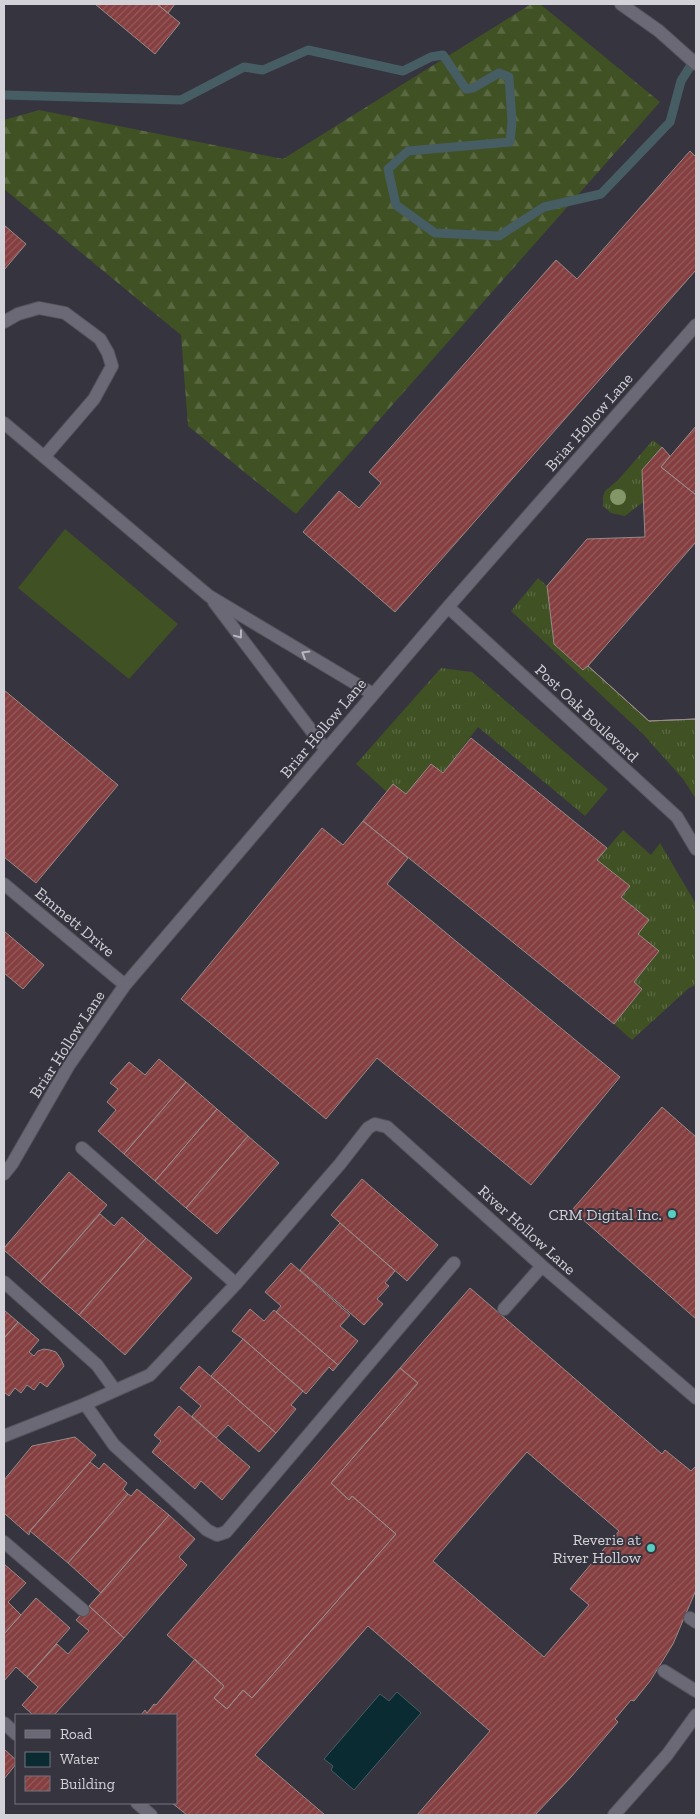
<svg xmlns="http://www.w3.org/2000/svg" width="700" height="1819" font-family="'Zilla Slab',serif">
	<defs>
		<pattern id="grass-tufts" width="24" height="20" patternUnits="userSpaceOnUse" patternTransform="scale(1.25)"><rect width="24" height="20" fill="#405124"/><path d="M3 7l-1-3M5 7V3M7 7l1-3M15 17l-1-3M17 17v-4M19 17l1-3" fill="none" stroke="#5b6943"/></pattern>
		<pattern id="forest-firs" width="22" height="20" patternUnits="userSpaceOnUse" patternTransform="scale(1.25)"><rect width="22" height="20" fill="#405124"/><path d="M5 1l3.5 6h-7zM16 11l3.5 6h-7z" fill="#5b6943"/></pattern>
		<pattern id="building-hatch" width="6" height="6" patternUnits="userSpaceOnUse" patternTransform="scale(1.25)"><rect width="6" height="6" fill="#853f40"/><path d="M-1 1l2-2M0 6l6-6M5 7l2-2" fill="none" stroke="#955a5b"/></pattern>
	</defs>
	<rect width="100%" height="100%" fill="#36343f"/>
	<path fill="url(#grass-tufts)" d="M653 440 662 447 642 470 643 502 625 516 611 513 603 506V497L605 491 618 480Z
		M538 578 547 586 554 644 583 670 588 666 649 721 696 719V799L683 779 642 733 511 611Z
		M441 668 472 672 608 789 585 816 478 727 443 773 431 764 406 794 393 784 387 792 356 764Z
		M623 830 651 855 660 843 696 904V985L689 988 632 1040 614 1024 642 989 634 982 659 951 638 934 649 920 621 897 630 886 597 860Z"/>
	<path fill="url(#forest-firs)" d="M531 4H540L660 102 296 514 188 426 181 335 4 189V120L39 110 283 159Z"/>
	<path fill="#405124" d="M65 529 178 624 129 679 18 588Z"/>
	<path fill="#0b2b32" stroke="#475d64" d="M397 1692 421 1713 354 1790 331 1770 333 1766 324 1759 380 1694 389 1701Z"/>
	<g fill="none" stroke-linecap="round" stroke-linejoin="round">
		<path stroke="#475d64" stroke-width="9" d="M4 95 181 100 244 67 263 70 308 50 403 71 431 57 443 55 466 89 473 88 499 73 509 77 512 122 510 142 408 151 388 169 396 205 435 233 499 236 544 207 601 194 670 122 681 81 696 57"/>
	</g>
	<path fill="url(#building-hatch)" stroke="#988988" fill-rule="evenodd" d="M95 4H157L180 23 155 54Z
		M157 4H175L168 13Z
		M690 151 696 157V270L395 612 303 532 339 491 359 508 381 483 369 472 556 260 577 279Z
		M4 225 26 244 4 270Z
		M696 426V495L661 467Z
		M662 447 670 456 661 467 696 495V719L649 721 588 666 583 670 554 644 547 586 587 539 645 537 642 470Z
		M696 542V719L649 721 588 666Z
		M4 690 118 785 36 883 4 857Z
		M471 738 607 848 597 860 630 886 621 897 649 920 638 934 659 951 634 982 642 989 614 1024 363 821 393 784 406 794 431 764 443 773Z
		M363 821 408 858 387 884 620 1077 531 1185 377 1058 326 1119 181 999 322 828 343 845Z
		M4 931 44 965 23 989 4 973Z
		M159 1059 186 1082 124 1154 98 1131 116 1110 107 1102 118 1089 110 1083 129 1062 145 1075Z
		M186 1082 217 1109 155 1181 124 1154Z
		M662 1107 696 1137V1319L572 1210Z
		M217 1109 248 1136 186 1208 155 1181Z
		M248 1136 279 1163 217 1234 186 1208Z
		M69 1172 107 1205 40 1282 4 1250V1248Z
		M362 1179 438 1245 407 1281 331 1215Z
		M100 1214 114 1226 122 1217 146 1238 79 1315 40 1282Z
		M340 1223 395 1271 385 1283 389 1286 377 1299 383 1304 364 1325 300 1270Z
		M146 1238 192 1278 125 1355 79 1315Z
		M291 1263 350 1315 340 1326 358 1341 338 1365 276 1312 281 1306 265 1292Z
		M470 1288 662 1454 665 1450 691 1471 696 1466V1590L673 1644 650 1681 634 1701 631 1700 615 1719 618 1722 571 1777 535 1815H417L490 1731 368 1626 255 1755 325 1815H187L172 1803H176V1715H141L145 1710 147 1713 154 1704 156 1705 195 1659 224 1686 214 1698 227 1709 243 1690 252 1698 396 1534 352 1496 349 1500 331 1483 418 1383 400 1368ZM527 1452 619 1531 570 1589 589 1605 544 1657 433 1561Z
		M250 1309 264 1321 274 1310 338 1365 333 1371 329 1367 306 1394 243 1339 232 1331Z
		M4 1310 18 1322 4 1338Z
		M18 1322 39 1340 29 1352 34 1356 38 1351 44 1349 50 1350 56 1352 61 1359 64 1366 47 1387 40 1382 34 1390 27 1385 21 1393 15 1388 9 1396 4 1392V1338Z
		M243 1339 303 1391 291 1405 296 1409 276 1433 211 1376Z
		M199 1366 276 1433 259 1452 228 1425 216 1438 192 1416 201 1406 180 1388Z
		M400 1368 418 1383 331 1483 349 1500 352 1496 396 1534 252 1698 243 1690 227 1709 214 1698 224 1686 167 1635Z
		M179 1406 250 1467 222 1500 201 1481 195 1489 152 1452 161 1441 154 1435Z
		M75 1437 96 1455 30 1531 29 1535 4 1513V1480L32 1446Z
		M90 1462 99 1469 104 1463 127 1483 123 1489 128 1494 68 1563 30 1531Z
		M137 1489 169 1515 101 1593 68 1563 128 1494 131 1496Z
		M169 1515 195 1539 179 1557 187 1565 124 1638 89 1606Z
		M4 1564 26 1583 8 1602 21 1615 4 1634Z
		M36 1598 70 1628 27 1677 16 1667 4 1681V1634Z
		M89 1606 124 1638 54 1715H33L22 1705 38 1687 27 1677 57 1644 68 1654 89 1631 76 1620Z
		M4 1749 16 1760V1764L4 1779Z"/>
	<g fill="none" stroke-linecap="round" stroke-linejoin="round">
		<g stroke="#54535b" stroke-width="14">
			<path id="minor" d="M621 4 659 31 696 64
				M4 322 18 314 39 308 65 313 100 339 108 353 112 366 94 399 44 457
				M4 423 209 596 373 694
				M214 602 326 750
				M448 607 677 817 696 849
				M4 884 125 985
				M82 1148 236 1284
				M4 1174 12 1164 69 1065 125 985 448 607 696 325
				M4 1282 97 1365 115 1390
				M504 1309 542 1266
				M85 1404 114 1445 207 1530 217 1535 226 1532 454 1263
				M4 1436 85 1404 150 1375 236 1284 340 1164 368 1128 375 1124 387 1127 542 1266 696 1398
				M4 1542 83 1610
				M690 1618 696 1622
				M664 1671 696 1691
				M4 1723 16 1734
				M137 1803 151 1815
				M614 1815 667 1755 696 1715"/>
		</g>
		<use href="#minor" stroke="#6b6975" stroke-width="12"/>
	</g>
	<circle fill="#829668" cx="618" cy="497" r="8"/>
	<defs><path id="oneway-chevron" d="M-2-3.5L2.5 0L-2 3.5" fill="none" stroke-width="1.6" stroke-linecap="round" stroke-linejoin="round" transform="scale(1.25)"/></defs>
	<g stroke="#b9b8bf">
		<use href="#oneway-chevron" transform="translate(239 635) rotate(53)"/>
		<use href="#oneway-chevron" transform="translate(305 654) rotate(-149)"/>
	</g>
	<g fill="#58cec0" stroke="#36343f" stroke-width="2">
		<circle cx="672" cy="1214" r="5"/>
		<circle cx="651" cy="1548" r="5"/>
	</g>
	<g text-anchor="middle" dominant-baseline="central" stroke-width="4" stroke-linejoin="round" paint-order="stroke">
		<g font-size="16" fill="#d3d2d8" stroke="#36343f">
			<text transform="translate(589 422) rotate(-49)">Briar Hollow Lane</text>
			<text transform="translate(587 713) rotate(43)">Post Oak Boulevard</text>
			<text transform="translate(323 728) rotate(-50)">Briar Hollow Lane</text>
			<text transform="translate(75 922) rotate(40)">Emmett Drive</text>
			<text transform="translate(67 1044) rotate(-57)">Briar Hollow Lane</text>
			<text transform="translate(527 1230) rotate(42)">River Hollow Lane</text>
		</g>
		<g font-size="16" fill="#d3d2d8" stroke="#36343f" text-anchor="end">
			<text x="662" y="1214">CRM Digital Inc.</text>
			<text x="641" y="1539">Reverie at<tspan x="641" dy="18">River Hollow</tspan></text>
		</g>
	</g>
	<rect width="700" height="1819" fill="none" stroke="#d3d2d8" stroke-width="10"/>
	<rect x="15" y="1714" width="162" height="90" fill="#36343f" stroke="#75737c"/>
	<rect x="25" y="1730" width="25" height="8" fill="#6b6975" stroke="#75737c"/>
	<text x="60" y="1739" font-size="15" fill="#d3d2d8">Road</text>
	<rect x="25" y="1752" width="25" height="15" fill="#0b2b32" stroke="#75737c"/>
	<text x="60" y="1764" font-size="15" fill="#d3d2d8">Water</text>
	<rect x="25" y="1776" width="25" height="15" fill="url(#building-hatch)" stroke="#75737c"/>
	<text x="60" y="1789" font-size="15" fill="#d3d2d8">Building</text>
</svg>
